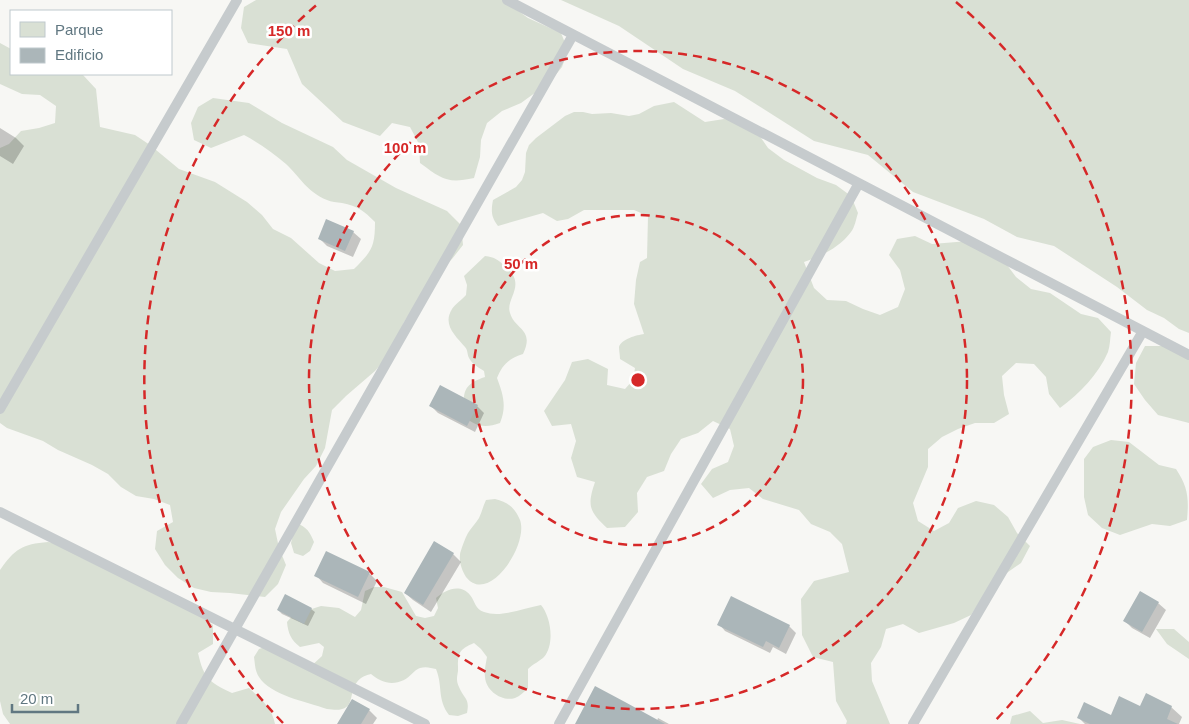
<svg xmlns="http://www.w3.org/2000/svg" width="1189" height="724" font-family="Arial,sans-serif">
	<rect width="100%" height="100%" fill="#f7f7f4"/>
	<path fill="#d9e0d4" d="M256 0H503L528 18 561 33 568 50 562 67 550 82 521 103 502 111 487 123 481 140 480 157 474 178C447 184 442 179 420 163L419 144 410 127 392 123 380 136 343 122 302 84 287 49 248 43 241 28 244 7Z
		M561 0H1189V333L1179 329 1164 318 1147 310 1117 287 1054 246 1017 237 984 219 913 192 868 155 814 141 735 91 683 69 619 26Z
		M0 43 11 49V74L83 75 96 89 100 127 135 135 150 145 179 169 215 182 247 202 262 215 273 229 291 238 319 263 335 271 354 269C371 252 375 248 375 222 364 211 358 206 342 203 337 202 331 202 327 200 307 192 300 177 286 164 273 153 259 143 244 135L211 148 194 140 191 123 198 107 213 98 249 103 282 123 333 147 347 160 396 188 447 211 461 225 463 245 452 259 437 272 404 322 397 339 387 357 375 371 346 396 332 410 325 448 316 466 304 479 281 512 275 529 279 548 286 565 278 584 265 597 230 593 211 592 194 588 178 578 165 565 155 549 157 531 173 522 170 505 154 499 136 496 121 487 108 474 92 465 58 450 43 441 7 428 0 423V148L9 144 21 131 39 128 55 123 56 106 40 95 22 94 0 84Z
		M674 102 705 122 724 119 742 121 757 132 768 148 784 160 817 178 836 185 851 196 858 213C856 219 855 227 851 232 840 247 822 256 804 262L814 288 827 300 846 301 863 309 880 315 898 307 905 289 900 270 889 255 897 239 915 236 932 244 969 241 1004 261 1016 277 1031 289 1050 293 1081 314 1098 318 1111 332C1110 339 1110 346 1108 352 1098 375 1080 393 1060 408L1049 394 1046 377 1034 364 1016 363 1002 376 1004 395 1009 414 994 423H975L958 429 942 437 928 449V467L913 503 918 521 934 531 949 523 958 508 976 501 994 505 1008 517 1017 533 1030 546 1021 563 991 584 971 615 954 623 919 633 903 624 886 629 881 647 871 663 872 681 890 724H846L847 721 836 701 833 662 813 657 802 635 801 599 814 581 849 572 842 544 830 532 811 524 799 510 763 499 749 488 730 490 713 498 701 484 712 469 728 462 734 446 730 429 713 421 698 433 681 439 671 454 664 471 647 477 637 493 638 512 625 527 607 528C589 511 587 506 595 482L577 477 571 458 576 441 571 424 552 426 544 411 565 380 572 362 588 359 608 369 607 385 625 389 633 380 635 368 620 359C620 356 619 350 619 347 621 339 637 335 644 334L634 304 636 280 640 262 647 258 648 216 634 210H584L568 219 557 221 543 213 498 226C491 217 491 211 493 200L516 187 522 180 525 172 526 153 529 145 536 138 565 116 574 112H583L592 114 611 113 629 116 639 114 654 106Z
		M485 256C495 257 498 260 505 266 528 285 505 298 510 313 515 330 535 329 523 354 509 358 502 365 497 378 503 394 507 406 500 423 486 428 476 427 465 417 463 394 461 385 485 377L484 371C478 367 472 364 469 358 467 354 468 350 465 347 456 336 442 325 452 309 455 304 462 300 466 295L467 285 464 276Z
		M1145 346H1163L1189 356V423L1158 415 1145 400 1134 384 1136 363Z
		M1111 440 1129 442 1159 465 1176 469C1188 487 1189 498 1187 520L1170 526 1152 524 1120 535 1102 528 1088 515 1084 497V459L1093 447Z
		M495 499C508 502 515 508 520 520 529 544 489 606 466 577 462 571 459 562 460 555 460 552 466 536 468 533 471 528 476 523 479 518 482 512 483 506 486 500Z
		M296 523C307 527 310 532 314 542L310 551 303 556 294 553 291 543Z
		M48 542 65 545 166 594 213 625V644L198 653C204 679 209 682 232 693L249 688C261 699 272 708 275 724H10L3 714 0 701V570C15 549 22 544 48 542Z
		M374 587H384L402 592 416 616 425 618 434 616 438 608 436 598C445 590 460 583 470 595 475 601 475 609 484 612 501 618 524 608 541 605 551 617 555 644 544 657 540 661 533 664 528 669V688C524 692 520 696 515 698 502 702 486 691 485 677 484 671 486 663 487 657L481 649 474 643C457 650 458 655 458 671 457 677 456 681 459 687 464 699 470 698 467 713L458 716 449 715C437 699 443 686 436 669 431 668 426 666 420 668 414 670 410 677 404 680 391 686 381 682 371 674 366 675 361 677 357 682 347 695 358 714 327 709 307 702 270 695 259 677 255 671 255 664 254 657L259 649 268 646 308 669 322 656 324 647 319 643 300 647C291 640 288 633 287 622L293 615 321 606 339 608 355 617 361 610 365 591Z
		M1156 629H1174L1189 642V659L1167 644Z
		M1030 711 1043 723 1062 720 1080 724H1010L1012 716Z"/>
	<path fill="#0003" d="M0 128 16 138 24 146 13 164 0 156Z
		M353 232 361 239 353 257 327 246 319 238Z
		M431 406H477L484 413 475 432 438 413Z
		M453 554 461 562 431 612 413 600 405 593Z
		M369 573 377 581 366 604 323 583 316 575Z
		M1158 603 1166 610 1150 638 1132 628 1124 620Z
		M311 609 315 612 308 626 282 614 278 610Z
		M719 624 789 626 796 633 786 654 773 647 770 653 725 631Z
		M1171 707 1182 717 1179 724H1085L1078 717 1111 716 1141 708Z
		M369 710 377 718 373 724H339Z
		M658 718 669 724H576L657 721Z"/>
	<path fill="#abb6b9" d="M326 219 354 231 345 251 318 239Z
		M440 385 478 405 467 426 429 406Z
		M434 541 454 553 423 605 404 593Z
		M326 551 370 572 358 597 314 576Z
		M1140 591 1159 602 1142 632 1123 621Z
		M285 594 312 608 304 624 277 610Z
		M731 596 790 625 779 648 766 641 763 647 717 625Z
		M595 686 625 702 665 724H575Z
		M1146 693 1172 706 1167 719 1178 724H1090L1077 718 1084 702 1111 715 1119 696 1140 706Z
		M352 699 370 709 361 724H337Z"/>
	<g fill="none" stroke-linecap="round" stroke-linejoin="round">
		<path stroke="#c6cbcd" stroke-width="10" d="M507 0 1189 355
			M0 409 237 0
			M0 512 425 724
			M181 724 573 35
			M559 724 859 183
			M913 724 1143 331"/>
	</g>
	<g fill="none" stroke="#d62828" stroke-width="2.5" stroke-dasharray="9 6">
		<circle cx="638" cy="380" r="165"/>
		<circle cx="638" cy="380" r="329"/>
		<path d="M283 723A494 494 0 0 1 320 2M956 2A494 494 0 0 1 993 723"/>
	</g>
	<circle cx="638" cy="380" r="8" fill="#d62828" stroke="#fff" stroke-width="2.5"/>
	<g font-size="15" text-anchor="middle" font-weight="bold" fill="#d62828" stroke="#fff" stroke-width="5" stroke-linejoin="round" paint-order="stroke">
		<text x="289" y="36">150 m</text>
		<text x="405" y="153">100 m</text>
		<text x="521" y="269">50 m</text>
	</g>
	<rect x="10" y="10" width="162" height="65" fill="#ffffff" stroke="#bfc9cd"/>
	<rect x="20" y="22" width="25" height="15" fill="#d9e0d4" stroke="#bfc9cd"/>
	<text x="55" y="35" font-size="15" fill="#607781">Parque</text>
	<rect x="20" y="48" width="25" height="15" fill="#abb6b9" stroke="#bfc9cd"/>
	<text x="55" y="60" font-size="15" fill="#607781">Edificio</text>
	<path d="M12 704v8h66v-8" fill="none" stroke="#607781" stroke-width="2.5"/>
	<text x="20" y="704" font-size="15" fill="#607781" stroke="#ffffff" stroke-width="4" paint-order="stroke">20 m</text>
</svg>
